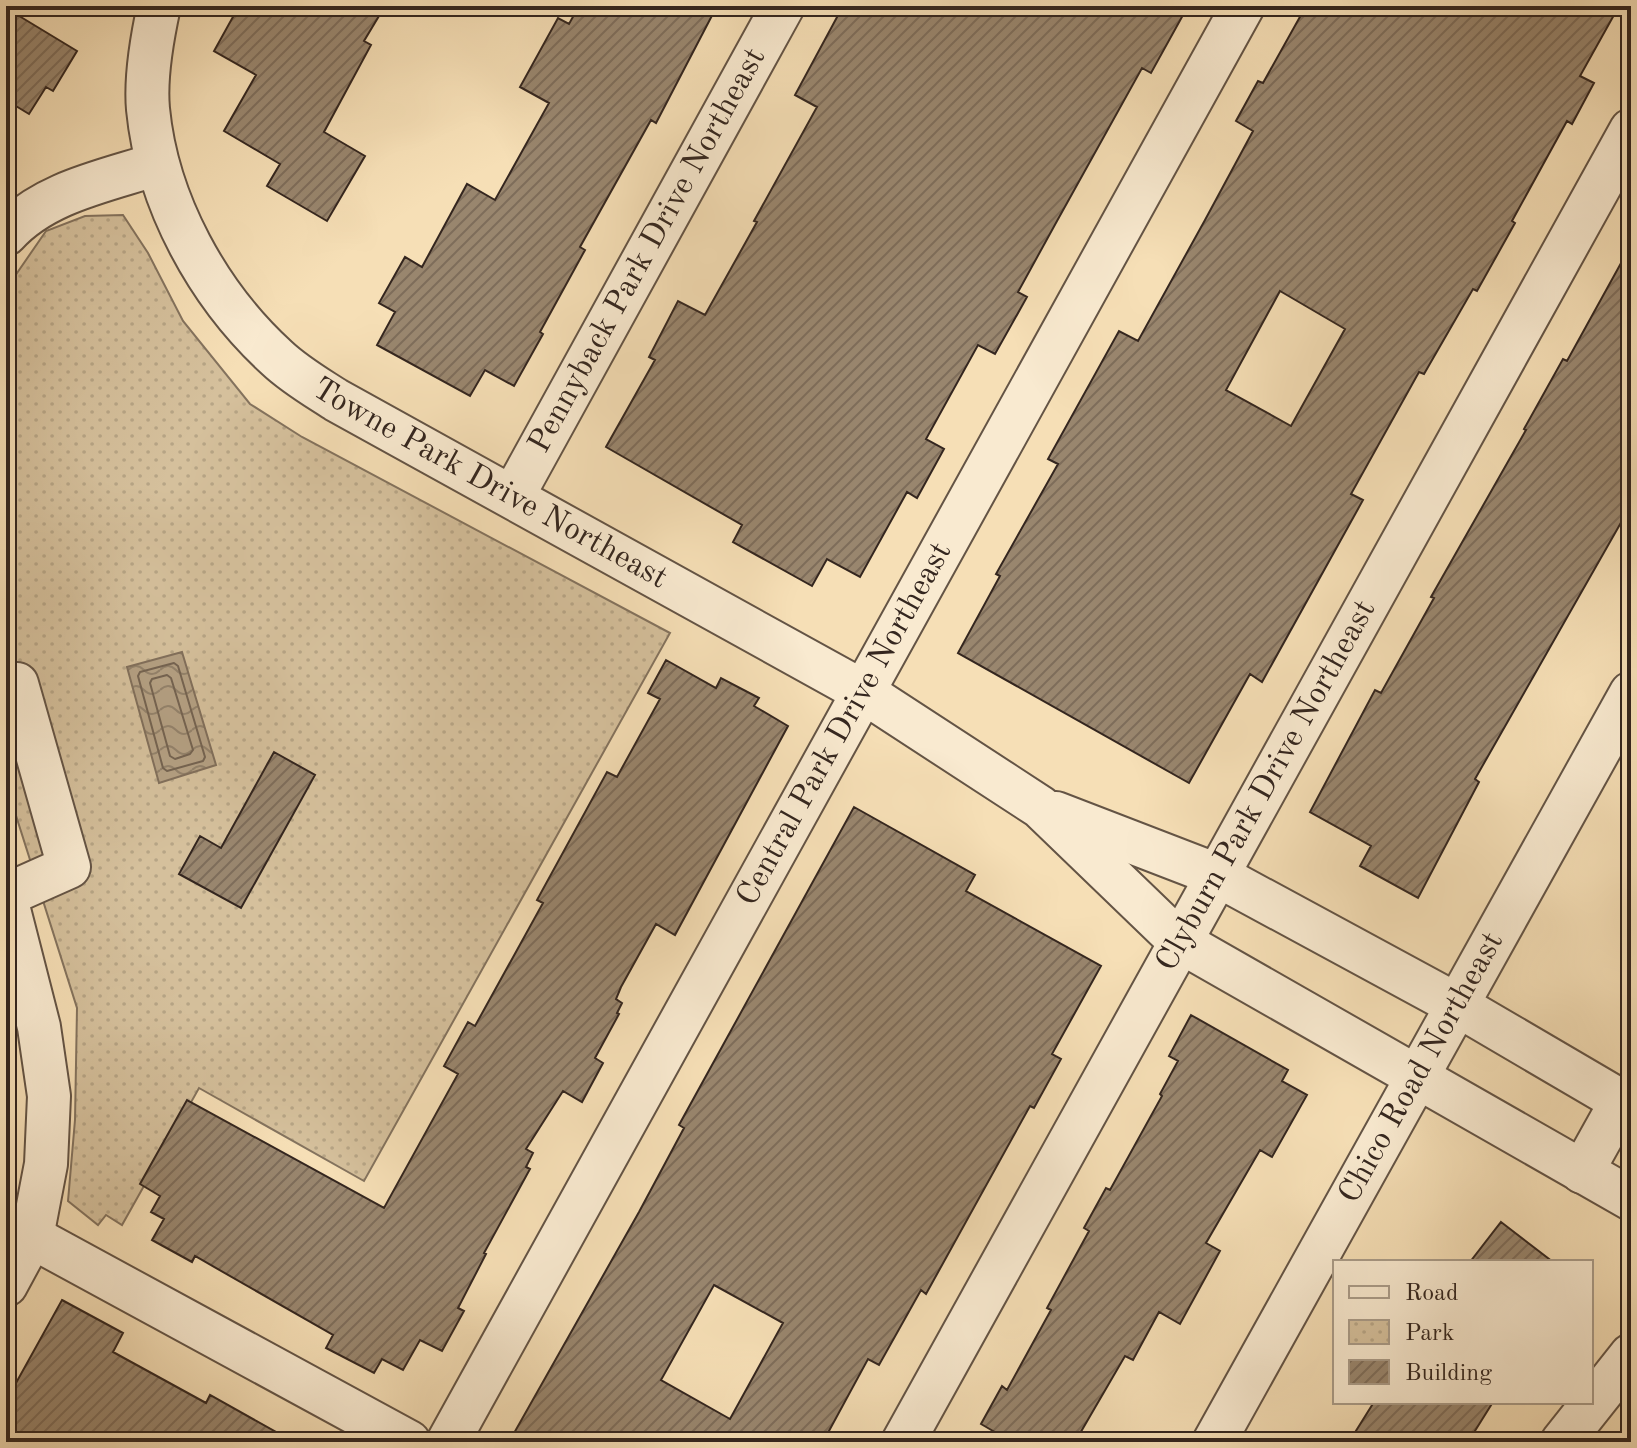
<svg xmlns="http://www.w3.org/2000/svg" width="1637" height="1448" font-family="'Old Standard TT',serif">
	<defs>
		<pattern id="park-dots" width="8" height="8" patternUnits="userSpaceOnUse" patternTransform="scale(2)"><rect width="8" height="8" fill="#d5c09c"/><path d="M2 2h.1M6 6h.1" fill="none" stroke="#b7a586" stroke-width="1.8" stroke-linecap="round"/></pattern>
		<pattern id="water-waves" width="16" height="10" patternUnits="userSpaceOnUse" patternTransform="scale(2)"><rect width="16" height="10" fill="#b4a083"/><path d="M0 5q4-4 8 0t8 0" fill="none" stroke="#93826b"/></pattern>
		<pattern id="building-hatch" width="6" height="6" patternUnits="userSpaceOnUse" patternTransform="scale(2)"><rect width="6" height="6" fill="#99866e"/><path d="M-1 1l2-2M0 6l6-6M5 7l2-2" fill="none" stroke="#7e6d5a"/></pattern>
	</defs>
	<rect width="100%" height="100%" fill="#f6dfb6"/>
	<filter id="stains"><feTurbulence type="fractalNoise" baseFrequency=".0025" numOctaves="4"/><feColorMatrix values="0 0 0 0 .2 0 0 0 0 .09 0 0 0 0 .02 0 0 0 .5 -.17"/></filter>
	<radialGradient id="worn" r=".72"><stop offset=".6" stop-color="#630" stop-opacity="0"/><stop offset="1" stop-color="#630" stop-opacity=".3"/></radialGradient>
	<path fill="url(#park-dots)" stroke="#84735e" stroke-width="2" d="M123 215 148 253 183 321 250 404 302 437 670 633 364 1181 199 1088 122 1225 106 1215 98 1225 68 1201 75 1120 77 1008 6 784V289L46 231 85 216Z"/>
	<path fill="url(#water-waves)" stroke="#816f5b" stroke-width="2" d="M182 652 216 765 159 783 127 667Z"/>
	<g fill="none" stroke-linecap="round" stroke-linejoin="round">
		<path stroke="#746351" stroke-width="2" d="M174 663 178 666 205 757 203 761 167 771 163 768 138 676 140 672Z
			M167 675 171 678 193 750 190 754 175 759 170 756 150 683 152 679Z"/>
	</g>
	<path fill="url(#building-hatch)" stroke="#34261f" stroke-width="2" fill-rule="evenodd" d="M239 6H385L364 41 371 45 324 132 365 156 327 221 267 186 280 164 224 131 256 75 214 51Z
		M579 6H717L656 123 651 120 580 247 585 250 540 332 543 334 514 386 485 370 470 396 377 345 395 312 379 303 405 257 422 267 467 184 495 200 549 103 520 87 558 18 569 24Z
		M843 6H1188L1151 73 1142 68 1057 221 1018 292 1027 297 995 354 978 345 926 439 944 449 917 498 907 492 860 577 827 559 812 586 733 542 742 525 606 447 655 360 649 357 678 301 705 315 757 222 754 221 817 107 795 95Z
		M1306 6H1619L1580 76 1594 83 1572 124 1567 121 1512 221 1515 223 1477 291 1473 289 1424 374 1419 372 1351 494 1363 500 1262 682 1250 674 1189 783 958 653 1000 576 996 574 1058 464 1048 459 1119 331 1138 341 1205 220 1253 131 1236 121 1258 81 1263 83ZM1280 291 1345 329 1291 426 1226 390Z
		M6 8 77 51 53 91 46 87 29 114 6 100Z
		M1631 245V505L1475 779 1479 782 1418 898 1360 866 1371 846 1310 812 1375 690 1381 693 1434 598 1431 597 1526 430 1524 429 1563 359 1567 361Z
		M666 660 716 688 721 678 759 698 754 706 788 726 675 935 656 924 621 987 616 999 622 1003 617 1013 619 1014 595 1058 603 1063 582 1102 563 1091 526 1149 533 1153 526 1167 530 1169 484 1253 486 1254 458 1308 464 1311 442 1351 420 1340 403 1370 382 1359 374 1373 326 1348 333 1335 195 1256 192 1262 152 1240 164 1219 151 1212 160 1196 140 1184 187 1100 384 1208 458 1074 444 1066 468 1022 475 1026 543 903 537 900 607 772 617 777 660 699 648 693Z
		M274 752 315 775 241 908 179 874 200 836 221 848Z
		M854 807 975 875 966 891 1101 966 1052 1054 1061 1059 1034 1108 1030 1106 926 1294 921 1290 879 1365 868 1359 823 1442H509L639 1212 684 1128 679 1125ZM714 1285 783 1323 730 1419 661 1380Z
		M1191 1015 1288 1070 1282 1081 1307 1095 1272 1157 1260 1150 1206 1243 1220 1251 1180 1324 1159 1312 1133 1360 1125 1356 1075 1442H1012L981 1424 1002 1386 1007 1390 1051 1310 1047 1308 1089 1231 1084 1228 1106 1188 1110 1190 1162 1096 1160 1094 1178 1061 1169 1056Z
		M1501 1222 1553 1262H1470Z
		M62 1300 123 1333 113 1352 206 1403 210 1395 294 1442H29L6 1429V1401Z
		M1374 1402H1493L1468 1442H1349Z"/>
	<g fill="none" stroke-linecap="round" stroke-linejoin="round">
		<g stroke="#645445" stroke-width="46">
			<g id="minor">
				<path id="s1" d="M159 6C152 38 145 76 148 109 157 202 208 295 277 358 295 375 316 387 336 400L862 691 1040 807 1179 941 1631 1199"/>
				<path d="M6 234C44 192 105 181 157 164"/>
				<path id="s2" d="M513 496 783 6"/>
				<path d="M6 685 17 684 69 867 6 895"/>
				<path d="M1056 813 1217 875 1457 1005 1631 1107"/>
				<path d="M6 898 39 1027 49 1096 46 1164 32 1237 6 1285"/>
				<path d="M1582 1172 1621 1102"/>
				<path d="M32 1237 409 1442"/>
				<path id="s3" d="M448 1442 1243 6"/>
				<path id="s4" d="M903 1442 1631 130"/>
				<path id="s5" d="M1214 1442 1631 693"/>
				<path d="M1562 1442 1631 1355"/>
			</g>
		</g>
		<use href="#minor" stroke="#f9ead0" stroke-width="42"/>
	</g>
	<g text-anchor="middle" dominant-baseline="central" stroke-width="7" stroke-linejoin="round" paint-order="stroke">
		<g font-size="32" fill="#34261f" stroke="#f9ead0">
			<text stroke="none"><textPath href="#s2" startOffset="280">Pennyback Park Drive Northeast</textPath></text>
			<text stroke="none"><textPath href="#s1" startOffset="638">Towne Park Drive Northeast</textPath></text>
			<text stroke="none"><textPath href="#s3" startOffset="820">Central Park Drive Northeast</textPath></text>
			<text stroke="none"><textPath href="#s4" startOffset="750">Clyburn Park Drive Northeast</textPath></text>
			<text stroke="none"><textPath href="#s5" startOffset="428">Chico Road Northeast</textPath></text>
		</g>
	</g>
	<rect width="1637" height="1448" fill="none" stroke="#f6dfb6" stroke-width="32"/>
	<rect x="8" y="8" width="1621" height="1432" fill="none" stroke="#34261f" stroke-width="4"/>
	<rect x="16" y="16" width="1605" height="1416" fill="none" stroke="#34261f" stroke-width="2"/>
	<rect x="1333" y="1260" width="260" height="144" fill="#f9ead0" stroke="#aa9c89" stroke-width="2"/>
	<rect x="1349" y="1286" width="40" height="12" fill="#f9ead0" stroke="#aa9c89" stroke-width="2"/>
	<text x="1405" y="1300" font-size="24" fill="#34261f">Road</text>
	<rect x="1349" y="1320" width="40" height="24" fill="url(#park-dots)" stroke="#aa9c89" stroke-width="2"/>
	<text x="1405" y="1340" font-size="24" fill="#34261f">Park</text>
	<rect x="1349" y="1360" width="40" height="24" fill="url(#building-hatch)" stroke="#aa9c89" stroke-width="2"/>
	<text x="1405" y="1380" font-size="24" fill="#34261f">Building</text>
	<rect width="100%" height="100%" filter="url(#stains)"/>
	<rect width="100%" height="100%" fill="url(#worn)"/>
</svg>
